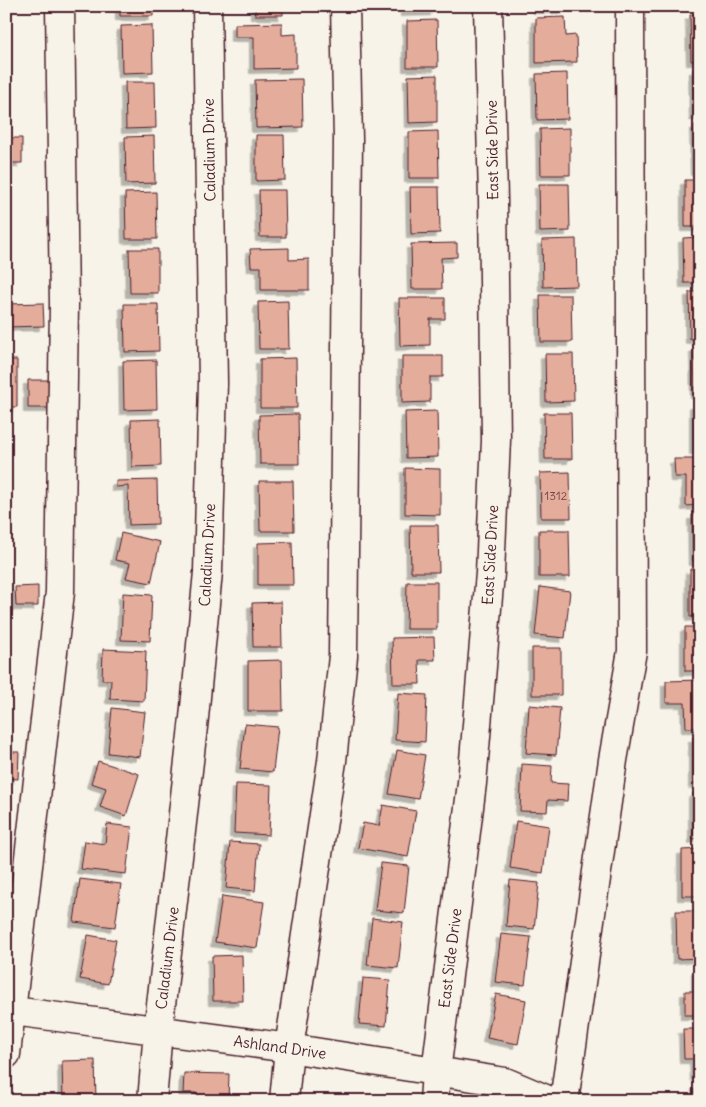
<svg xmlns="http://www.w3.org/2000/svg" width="706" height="1107" font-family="Delius,sans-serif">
	<defs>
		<filter id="shadow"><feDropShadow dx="-4.5" dy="4.5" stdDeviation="0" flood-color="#0004"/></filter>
	</defs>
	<rect width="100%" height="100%" fill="#f7f3e8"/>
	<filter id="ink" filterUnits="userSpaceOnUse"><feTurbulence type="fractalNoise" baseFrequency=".02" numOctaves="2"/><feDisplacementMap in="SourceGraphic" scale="10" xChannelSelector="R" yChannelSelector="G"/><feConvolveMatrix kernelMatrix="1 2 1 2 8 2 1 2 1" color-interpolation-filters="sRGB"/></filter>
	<g filter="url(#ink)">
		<path fill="#e4ac9b" stroke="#4a1f2b" filter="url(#shadow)" d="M120 6H153V16H120Z
			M255 6H283V15H255Z
			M405 6H435V11L405 12Z
			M538 6H567V9H538Z
			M700 14V61H691L690 15Z
			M565 17 566 36 576 35 577 62 536 63V18Z
			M437 20 438 67H407V21Z
			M282 23V35L296 34V68L254 69V37H235V24Z
			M152 25 153 72 122 73 121 26Z
			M693 69H700V116H694Z
			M567 73 568 119 537 120 536 74Z
			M437 75V122L409 123 408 76Z
			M302 79 303 127 256 128 255 80Z
			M125 82H155L156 128 126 129Z
			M694 125H700V171H695Z
			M570 128V175H541L540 129Z
			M438 131 439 178H409V132Z
			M256 135H284L285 180 256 181Z
			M154 136 155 183 126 184 125 137Z
			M6 138H22V163H6Z
			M685 180H700V227H685Z
			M539 184H569L570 231 540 232Z
			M410 187H439L440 233 411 234Z
			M259 190H285L286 237H260Z
			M156 192 157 239H126L125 193Z
			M700 237V283H684L683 238Z
			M576 239 577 286 543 287 542 240Z
			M457 243V257L441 258 442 289H412L411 244Z
			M289 248V260L309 259V290H261V267H251L250 249Z
			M129 249H158V293H130Z
			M689 292H700V339H690Z
			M540 295H571L572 342H541Z
			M399 298H445V319H430V345L400 346Z
			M288 301 289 349H259L258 302Z
			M43 303 44 326 7 327 6 349V304Z
			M124 304H158L159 351 125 352Z
			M700 347V394H695L694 348Z
			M545 354H573L574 401 546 402Z
			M402 356H443V377H430V402L402 403Z
			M296 358 297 408H260V359Z
			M6 360H17V407H6Z
			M156 360 157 409 124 410 123 361Z
			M28 380H54V408H28Z
			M694 404H700V450H694Z
			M437 411 438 457 406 458 405 412Z
			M544 413H571L572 459H545Z
			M298 414 299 464H260L259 415Z
			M6 417H9L10 461H6Z
			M160 419 161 466 132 467 131 420Z
			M674 459H700V505L686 506V477H675Z
			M405 468 440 469V515L405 514Z
			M570 472 571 518H541L540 473Z
			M157 480 158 524 129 525 128 486 116 487V481Z
			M259 481H293L294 531H260Z
			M692 515H700V561H693Z
			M410 525H438L439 572H411Z
			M539 530H569L570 577H539Z
			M121 533 160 542 151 583 126 578 130 563 115 560Z
			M292 542 293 585H258V543Z
			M690 569H700V616L690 617Z
			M407 582H437V629H406Z
			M38 586V606H16L15 587Z
			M540 587 570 591 565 638 535 635Z
			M123 593 152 595 150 641 121 640Z
			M281 602 282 647H253L252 603Z
			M685 627H700V671H685Z
			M434 637 435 660H419L420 684H393L392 638Z
			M532 648H561V695H532Z
			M103 649 146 651 144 701 110 699 111 680H102Z
			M282 660 283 711H248V661Z
			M700 680V728H686L685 703H666V681Z
			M398 693 427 695 425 742 395 740Z
			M529 705 560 708 556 755 526 753Z
			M112 708 145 712 140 757 108 753Z
			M245 724 278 727 273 772 240 769Z
			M693 737H700V784H693Z
			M397 750 425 755 418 799 389 794Z
			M6 752H19L18 779 6 778Z
			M98 761 139 774 126 816 100 807 106 788 91 783Z
			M522 764 552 766 551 783 568 784 567 801 548 800 547 812 520 811Z
			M236 784 271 785 269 835 234 833Z
			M693 793H700V838L693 839Z
			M383 805 416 811 408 857 358 848 363 823 379 826Z
			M516 821 549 826 543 873 510 868Z
			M107 824 132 827 126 874 81 869 85 841 105 844Z
			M230 842 259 844 255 891 226 888Z
			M700 849V896H682V850Z
			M381 863 409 866 404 913 375 910Z
			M80 879 121 884 115 927 74 922Z
			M510 880 539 883 534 929 506 926Z
			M222 896 264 902 257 948 215 942Z
			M676 911H700V958L677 959Z
			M372 918 403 922 398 968 367 965Z
			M501 934 531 937 525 985 495 982Z
			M88 935 116 940 108 984 80 979Z
			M242 955 243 1001H213L212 956Z
			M696 969H700V1015H685V991H696Z
			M363 978 390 980 386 1026 359 1024Z
			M496 994 526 1000 518 1044 487 1038Z
			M683 1029H700V1076H695L694 1059H684Z
			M95 1060 96 1101H63L62 1061Z
			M184 1073 229 1074 228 1101H196V1093H183Z
			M696 1085H700V1101H697Z
			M376 1097V1101H340V1098Z"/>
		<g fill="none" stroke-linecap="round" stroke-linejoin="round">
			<g stroke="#4a1f2b" stroke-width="31">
				<path id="minor" d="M6 1010 289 1048 505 1082 550 1101
					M6 1054 60 592 64 305 60 6
					M152 1101 158 1031 194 718 208 572 213 382 207 6
					M284 1101 289 1048 332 761 343 656 348 139 345 6
					M434 1101 436 1072 472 783 490 573 496 440 493 199 488 6
					M564 1101 613 760 632 651 630 6"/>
			</g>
			<use href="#minor" stroke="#f7f3e8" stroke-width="28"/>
		</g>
	</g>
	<g text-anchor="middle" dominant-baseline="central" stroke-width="4" stroke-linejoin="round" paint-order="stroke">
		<g font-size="12" fill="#704247">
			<text x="556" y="495">1312</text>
		</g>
		<g font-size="15" fill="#4a1f2b" stroke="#f7f3e8">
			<text transform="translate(209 150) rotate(-91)">Caladium Drive</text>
			<text transform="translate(492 150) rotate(-91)">East Side Drive</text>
			<text transform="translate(207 555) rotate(-87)">Caladium Drive</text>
			<text transform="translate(490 555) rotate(-87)">East Side Drive</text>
			<text transform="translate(167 958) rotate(-83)">Caladium Drive</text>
			<text transform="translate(450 958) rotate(-83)">East Side Drive</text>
			<text transform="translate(280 1047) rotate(8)">Ashland Drive</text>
		</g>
	</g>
	<rect width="706" height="1107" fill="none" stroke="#f7f3e8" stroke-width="25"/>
	<rect x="12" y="12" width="681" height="1082" fill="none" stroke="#4a1f2b" stroke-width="2" filter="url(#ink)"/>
</svg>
